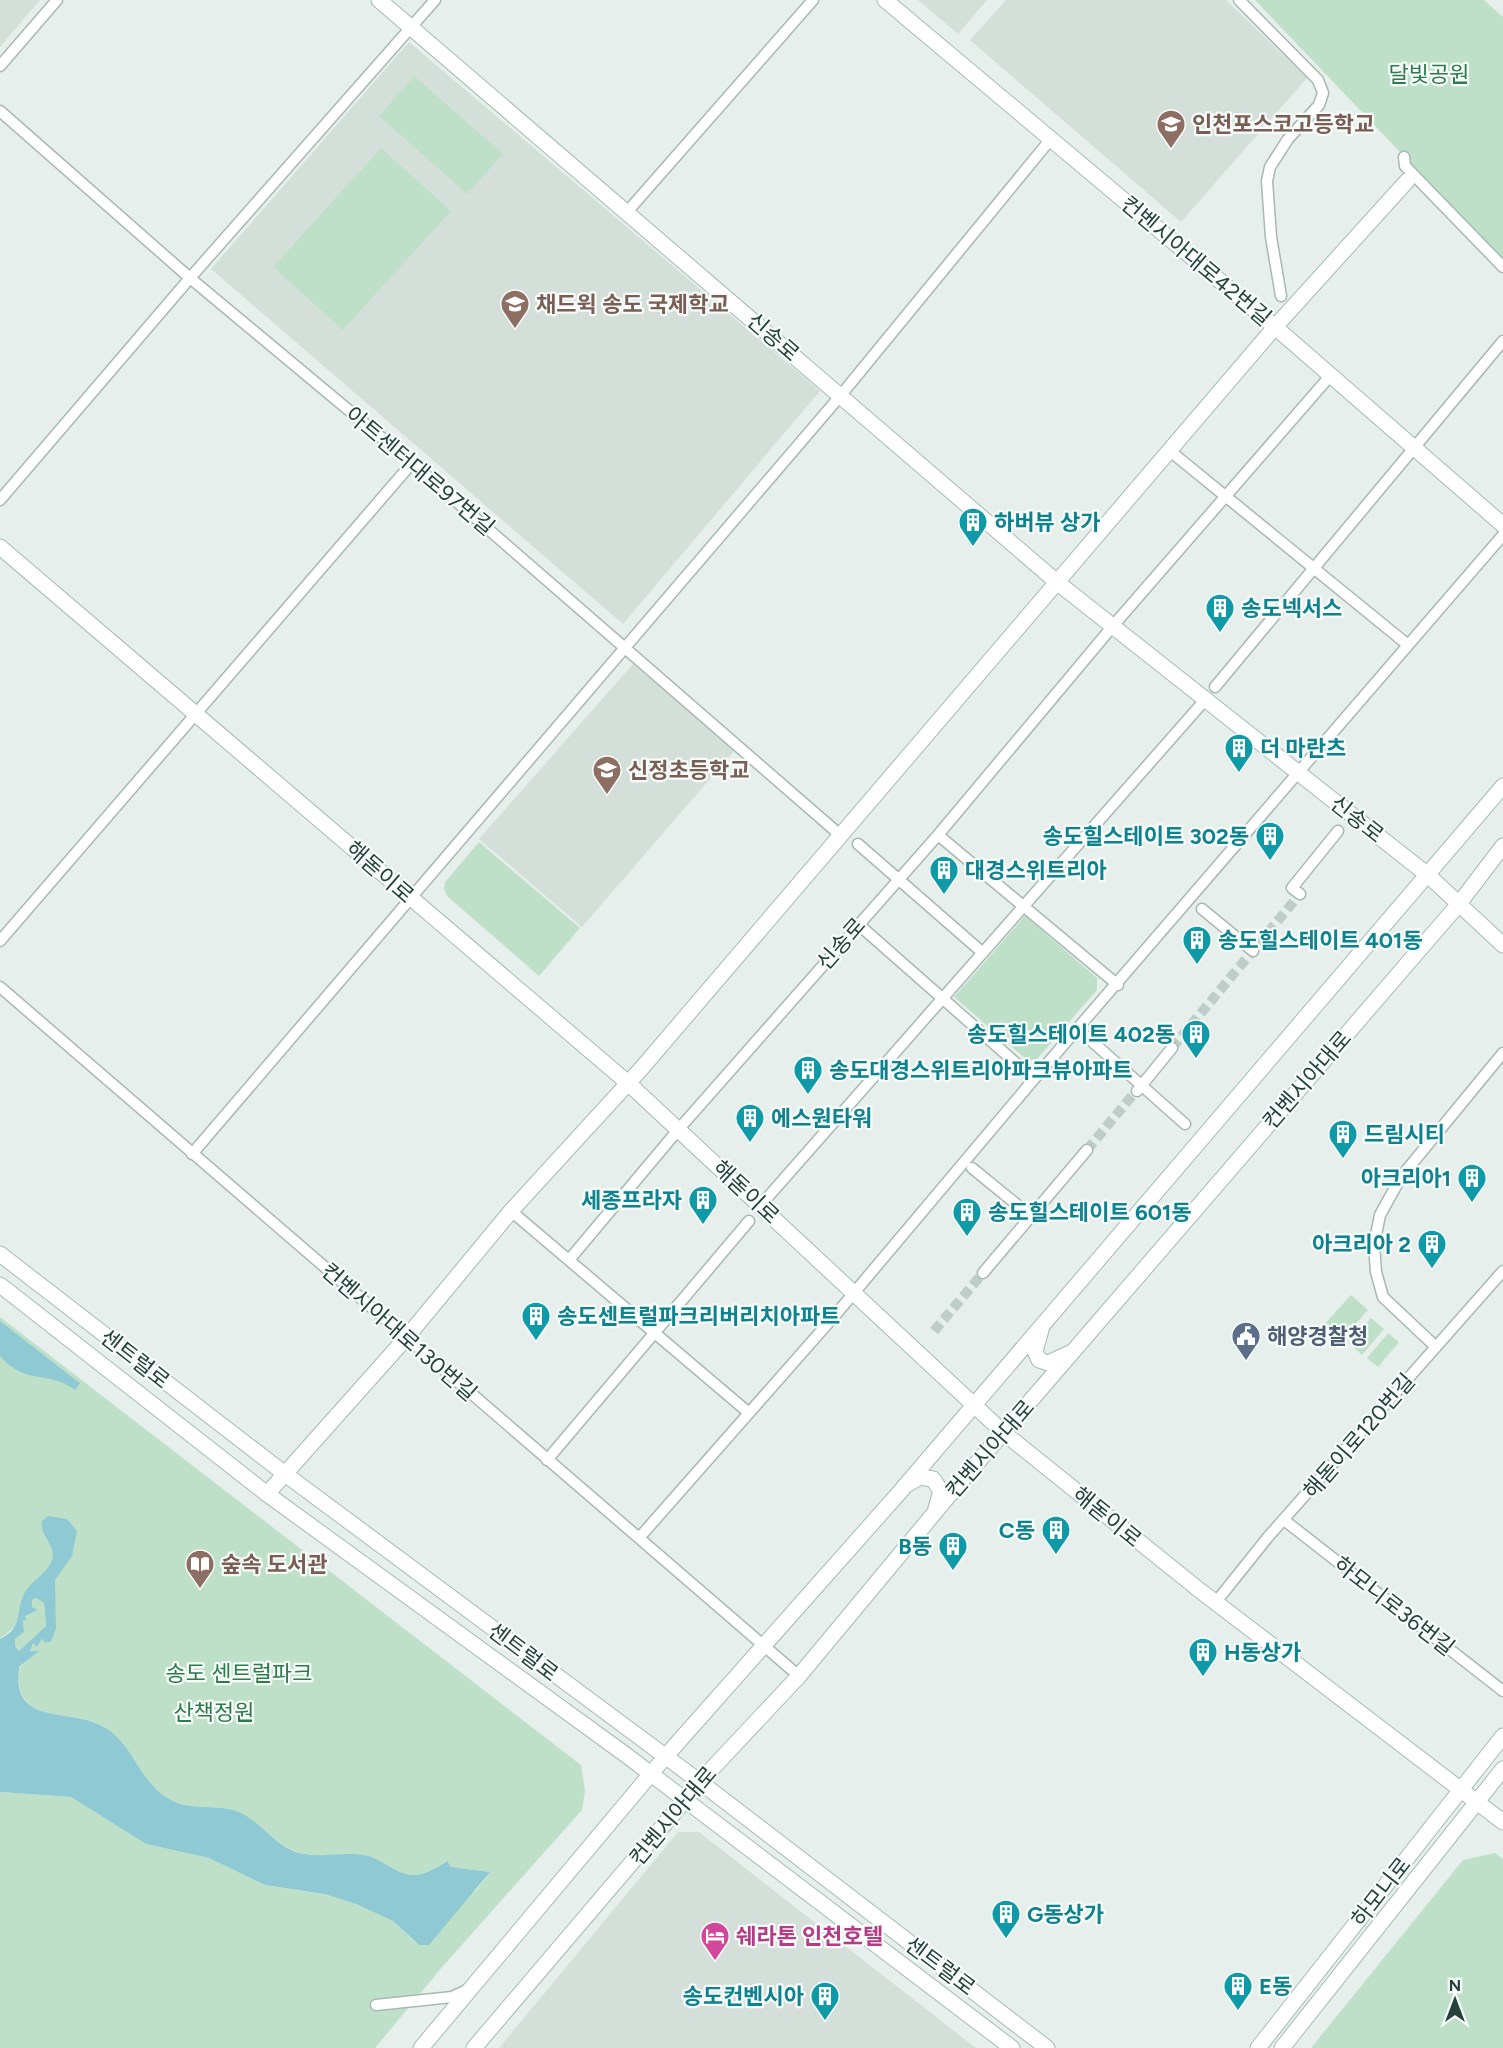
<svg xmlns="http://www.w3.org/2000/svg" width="1503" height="2048" font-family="Figtree,'Noto Sans KR',sans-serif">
	<rect width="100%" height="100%" fill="#e6efeb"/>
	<path fill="#d4dfda" d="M0 0H40L0 47Z
		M918 0H987L958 34Z
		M1006 0H1226L1307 78 1181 222 970 40Z
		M409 42 820 391 623 624 211 269Z
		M633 664 735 750 582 927 479 839Z
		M678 1832H699L976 2048H499Z"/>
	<path fill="#bfe0c8" d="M1255 0H1484L1503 17V260Z
		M414 76 503 154 467 194 379 116Z
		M381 148 451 211 343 330 273 267Z
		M479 842 580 928 539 976 447 896 444 889 445 882Z
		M1025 916 1097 978V990L1037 1059 1028 1061 954 997Z
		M1351 1295 1368 1310 1339 1342 1322 1327Z
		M0 1317 581 1765 585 1791 582 1810 443 1966 375 2048H0V1792L71 1797 146 1844 209 1858 265 1885 323 1894 356 1904 393 1921 416 1943 477 1889 490 1872 451 1867 446 1861C436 1868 427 1874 413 1875 396 1875 383 1860 367 1856 342 1851 314 1861 290 1849 270 1839 257 1818 234 1811 213 1804 187 1811 167 1798 142 1782 133 1747 108 1729 71 1704 17 1732 18 1669L35 1653 30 1650 33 1643 37 1647 42 1639 51 1642 56 1613 54 1608 55 1580 21 1605 17 1625 0 1639Z
		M1371 1318 1384 1329 1362 1355 1349 1343Z
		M1388 1333 1399 1342 1378 1367 1367 1358Z
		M36 1598 44 1603 46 1626 19 1651 14 1644 15 1637 24 1632 23 1620 25 1621V1616L38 1610 32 1609V1600Z
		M1495 1853 1503 1859V2048H1311L1463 1860Z"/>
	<path fill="#8ec9d4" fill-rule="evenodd" d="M0 1321 77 1381 80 1383 75 1390C49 1370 26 1386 0 1356Z
		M48 1516 67 1519 77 1531 72 1556 55 1580 56 1628 51 1642H45L42 1639 37 1647 33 1643 30 1651H39L19 1667C11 1729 71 1706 106 1728 133 1745 141 1783 169 1799 189 1811 214 1804 236 1811 258 1819 271 1840 291 1850 315 1861 343 1850 368 1856 384 1860 396 1875 414 1875 427 1874 436 1868 447 1861L451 1867 490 1872 429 1945H419L393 1921 356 1904 324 1894 265 1885 209 1858 146 1844 71 1797 0 1792V1639C25 1627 14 1612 25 1592 32 1580 47 1574 52 1560 57 1545 39 1536 42 1521ZM36 1598 44 1603 46 1626 19 1651 15 1646V1639L24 1632 23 1620 26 1621 25 1616 38 1610 32 1607V1600Z"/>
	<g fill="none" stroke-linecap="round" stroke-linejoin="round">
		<path stroke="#bfccc8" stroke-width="10" stroke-dasharray="10 5" stroke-linecap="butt" d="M1172 1048 1300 894
			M1087 1150 1136 1091
			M934 1331 983 1273"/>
		<g stroke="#a8b8b2" stroke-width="13">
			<path id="street" d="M1239 0 1318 80 1323 93 1319 105 1288 139 1270 167 1267 181 1271 237 1281 296
				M0 66 57 0
				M0 111 190 278 412 463 839 834
				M1404 157 1405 166 1503 267
				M627 212 813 0
				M1170 451 1408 645
				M0 500 190 278 435 0
				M1215 687 1503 341
				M938 835 1118 985
				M858 844 983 953
				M1300 894 1292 888 1338 831
				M1202 909 1253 951
				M858 924 1034 1079
				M0 941 412 463
				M0 987 799 1676
				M1087 1037 1185 1124
				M1137 1091 1172 1048
				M192 1154 841 395 1050 140
				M972 1168 1032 1217
				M760 1206 1205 700
				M511 1211 749 1413
				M569 1260 678 1130 938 835 1112 627 1330 376
				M983 1273 1087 1150
				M1436 1347 1383 1297 1376 1272 1374 1245 1380 1215 1401 1177 1503 1053
				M547 1460 749 1221
				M1284 1520 1503 1691
				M639 1538 837 1313 1034 1079 1503 535
				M1216 1602 1268 1537 1503 1271
				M376 2005 452 1997 467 1990"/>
		</g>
		<g stroke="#a4bbb3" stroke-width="17">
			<path id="secondary" d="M379 0 1058 583 1429 876 1503 945
				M885 0 1275 327 1503 525
				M0 547 628 1083 1004 1433 1198 1589 1503 1822
				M0 1254 285 1474 700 1782 1047 2048
				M0 1285 267 1494 626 1755 1012 2048
				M1041 1330 1035 1351 1039 1360 1048 1363 1070 1353
				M908 1484 920 1477 933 1479 941 1491 936 1508
				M267 1494 406 1338 511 1211 641 1069 1275 327 1407 181
				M421 2048 665 1757 899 1493 1503 786
				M474 2048 708 1773 799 1676 951 1493 1458 905 1503 846
				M1258 2048 1503 1736
				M1282 2048 1503 1769"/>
		</g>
		<use href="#street" stroke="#fff" stroke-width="10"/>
		<use href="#secondary" stroke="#fff" stroke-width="15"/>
	</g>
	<defs>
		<g id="school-pin" transform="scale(1.5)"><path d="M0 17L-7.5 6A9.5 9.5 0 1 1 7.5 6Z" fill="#8d6e63" stroke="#f7fbf9"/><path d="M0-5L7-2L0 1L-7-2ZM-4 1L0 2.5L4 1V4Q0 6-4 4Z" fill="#fff"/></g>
		<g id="building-pin" transform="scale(1.5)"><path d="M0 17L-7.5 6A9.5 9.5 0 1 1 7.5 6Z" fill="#0f9aa8" stroke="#f7fbf9"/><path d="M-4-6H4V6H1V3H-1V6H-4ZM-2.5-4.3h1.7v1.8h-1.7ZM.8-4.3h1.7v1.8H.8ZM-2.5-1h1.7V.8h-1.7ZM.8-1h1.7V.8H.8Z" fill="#fff"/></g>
		<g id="civic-pin" transform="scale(1.5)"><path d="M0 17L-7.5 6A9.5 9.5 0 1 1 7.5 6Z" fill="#5c6f8a" stroke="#f7fbf9"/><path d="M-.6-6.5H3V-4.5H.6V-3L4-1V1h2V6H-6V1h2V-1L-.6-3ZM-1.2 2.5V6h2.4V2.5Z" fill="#fff"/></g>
		<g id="library-pin" transform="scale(1.5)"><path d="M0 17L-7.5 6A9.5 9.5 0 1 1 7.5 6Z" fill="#8d6e63" stroke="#f7fbf9"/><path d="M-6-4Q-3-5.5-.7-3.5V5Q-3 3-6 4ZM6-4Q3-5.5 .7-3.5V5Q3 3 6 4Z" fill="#fff"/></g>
		<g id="hotel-pin" transform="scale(1.5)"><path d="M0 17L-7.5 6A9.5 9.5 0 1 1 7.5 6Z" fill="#d1479c" stroke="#f7fbf9"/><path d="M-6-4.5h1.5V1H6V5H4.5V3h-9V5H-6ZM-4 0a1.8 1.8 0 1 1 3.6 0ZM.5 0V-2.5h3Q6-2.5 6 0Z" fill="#fff"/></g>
	</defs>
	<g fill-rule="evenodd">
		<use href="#school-pin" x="1171" y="124"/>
		<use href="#school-pin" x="515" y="304"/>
		<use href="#building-pin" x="973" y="522"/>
		<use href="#building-pin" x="1220" y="608"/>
		<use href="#building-pin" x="1239" y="748"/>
		<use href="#school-pin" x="607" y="770"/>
		<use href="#building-pin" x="1270" y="836"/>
		<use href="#building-pin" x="944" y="870"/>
		<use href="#building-pin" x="1197" y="940"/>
		<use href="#building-pin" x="1196" y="1034"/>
		<use href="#building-pin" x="808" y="1070"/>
		<use href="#building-pin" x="750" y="1118"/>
		<use href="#building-pin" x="1343" y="1134"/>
		<use href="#building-pin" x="1472" y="1178"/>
		<use href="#building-pin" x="703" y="1200"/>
		<use href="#building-pin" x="967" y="1212"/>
		<use href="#building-pin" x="1432" y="1244"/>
		<use href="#building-pin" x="536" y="1316"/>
		<use href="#civic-pin" x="1246" y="1336"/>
		<use href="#building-pin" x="1056" y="1530"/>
		<use href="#building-pin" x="953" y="1546"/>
		<use href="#library-pin" x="200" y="1564"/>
		<use href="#building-pin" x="1203" y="1652"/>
		<use href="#building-pin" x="1006" y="1914"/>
		<use href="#hotel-pin" x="715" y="1936"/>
		<use href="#building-pin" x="1238" y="1986"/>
		<use href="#building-pin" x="825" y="1996"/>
	</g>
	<g text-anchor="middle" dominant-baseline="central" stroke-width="4.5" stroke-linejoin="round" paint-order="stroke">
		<g font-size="22" fill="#2d7a4b" stroke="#f7fbf9">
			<text x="1429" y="74">달빛공원</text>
			<text x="239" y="1673">송도 센트럴파크</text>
			<text x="214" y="1712">산책정원</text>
		</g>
		<g font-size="22" font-weight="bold" fill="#785e54" stroke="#f7fbf9" text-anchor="start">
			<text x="1192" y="124">인천포스코고등학교</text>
			<text x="536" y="304">채드윅 송도 국제학교</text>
			<text x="628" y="770">신정초등학교</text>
			<text x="221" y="1564">숲속 도서관</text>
		</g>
		<g font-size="22" fill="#24423a" stroke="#f7fbf9">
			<text transform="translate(1196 261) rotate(40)">컨벤시아대로42번길</text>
			<text transform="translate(773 337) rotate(41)">신송로</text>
			<text transform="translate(420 471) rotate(40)">아트센터대로97번길</text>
			<text transform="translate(1357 819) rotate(38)">신송로</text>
			<text transform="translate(380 872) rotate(41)">해돋이로</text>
			<text transform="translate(841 944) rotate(-49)">신송로</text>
			<text transform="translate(1307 1080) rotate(-49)">컨벤시아대로</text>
			<text transform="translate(746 1192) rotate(43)">해돋이로</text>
			<text transform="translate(399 1332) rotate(41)">컨벤시아대로130번길</text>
			<text transform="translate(135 1359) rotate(38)">센트럴로</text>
			<text transform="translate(1359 1436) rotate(-49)">해돋이로120번길</text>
			<text transform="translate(990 1449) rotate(-49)">컨벤시아대로</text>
			<text transform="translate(1107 1517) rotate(39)">해돋이로</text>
			<text transform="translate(1394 1606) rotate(38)">하모니로36번길</text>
			<text transform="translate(523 1652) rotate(37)">센트럴로</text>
			<text transform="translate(673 1816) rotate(-50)">컨벤시아대로</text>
			<text transform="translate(1381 1892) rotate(-52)">하모니로</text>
			<text transform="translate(940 1966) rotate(37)">센트럴로</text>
		</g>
		<g font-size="22" font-weight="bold" fill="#0d838f" stroke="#f7fbf9" text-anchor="start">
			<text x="994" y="522">하버뷰 상가</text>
			<text x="1241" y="608">송도넥서스</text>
			<text x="1260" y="748">더 마란츠</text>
			<text x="1249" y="836" text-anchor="end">송도힐스테이트 302동</text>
			<text x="965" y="870">대경스위트리아</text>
			<text x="1218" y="940">송도힐스테이트 401동</text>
			<text x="1175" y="1034" text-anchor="end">송도힐스테이트 402동</text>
			<text x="829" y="1070">송도대경스위트리아파크뷰아파트</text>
			<text x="771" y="1118">에스원타워</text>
			<text x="1364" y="1134">드림시티</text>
			<text x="1451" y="1178" text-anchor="end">아크리아1</text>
			<text x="682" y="1200" text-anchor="end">세종프라자</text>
			<text x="988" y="1212">송도힐스테이트 601동</text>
			<text x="1411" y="1244" text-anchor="end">아크리아 2</text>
			<text x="557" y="1316">송도센트럴파크리버리치아파트</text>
			<text x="1035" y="1530" text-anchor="end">C동</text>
			<text x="932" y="1546" text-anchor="end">B동</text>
			<text x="1224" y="1652">H동상가</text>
			<text x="1027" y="1914">G동상가</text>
			<text x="1259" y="1986">E동</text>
			<text x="804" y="1996" text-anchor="end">송도컨벤시아</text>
		</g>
		<g font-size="22" font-weight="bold" fill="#4e5e75" stroke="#f7fbf9" text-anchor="start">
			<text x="1267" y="1336">해양경찰청</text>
		</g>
		<g font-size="22" font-weight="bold" fill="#b23c85" stroke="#f7fbf9" text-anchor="start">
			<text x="736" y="1936">쉐라톤 인천호텔</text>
		</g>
	</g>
	<g transform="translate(1455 2000)" stroke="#f7fbf9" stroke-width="4.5" paint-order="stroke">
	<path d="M0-4.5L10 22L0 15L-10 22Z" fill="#24423a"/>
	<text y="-9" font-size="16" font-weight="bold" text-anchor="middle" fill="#24423a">N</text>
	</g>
</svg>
